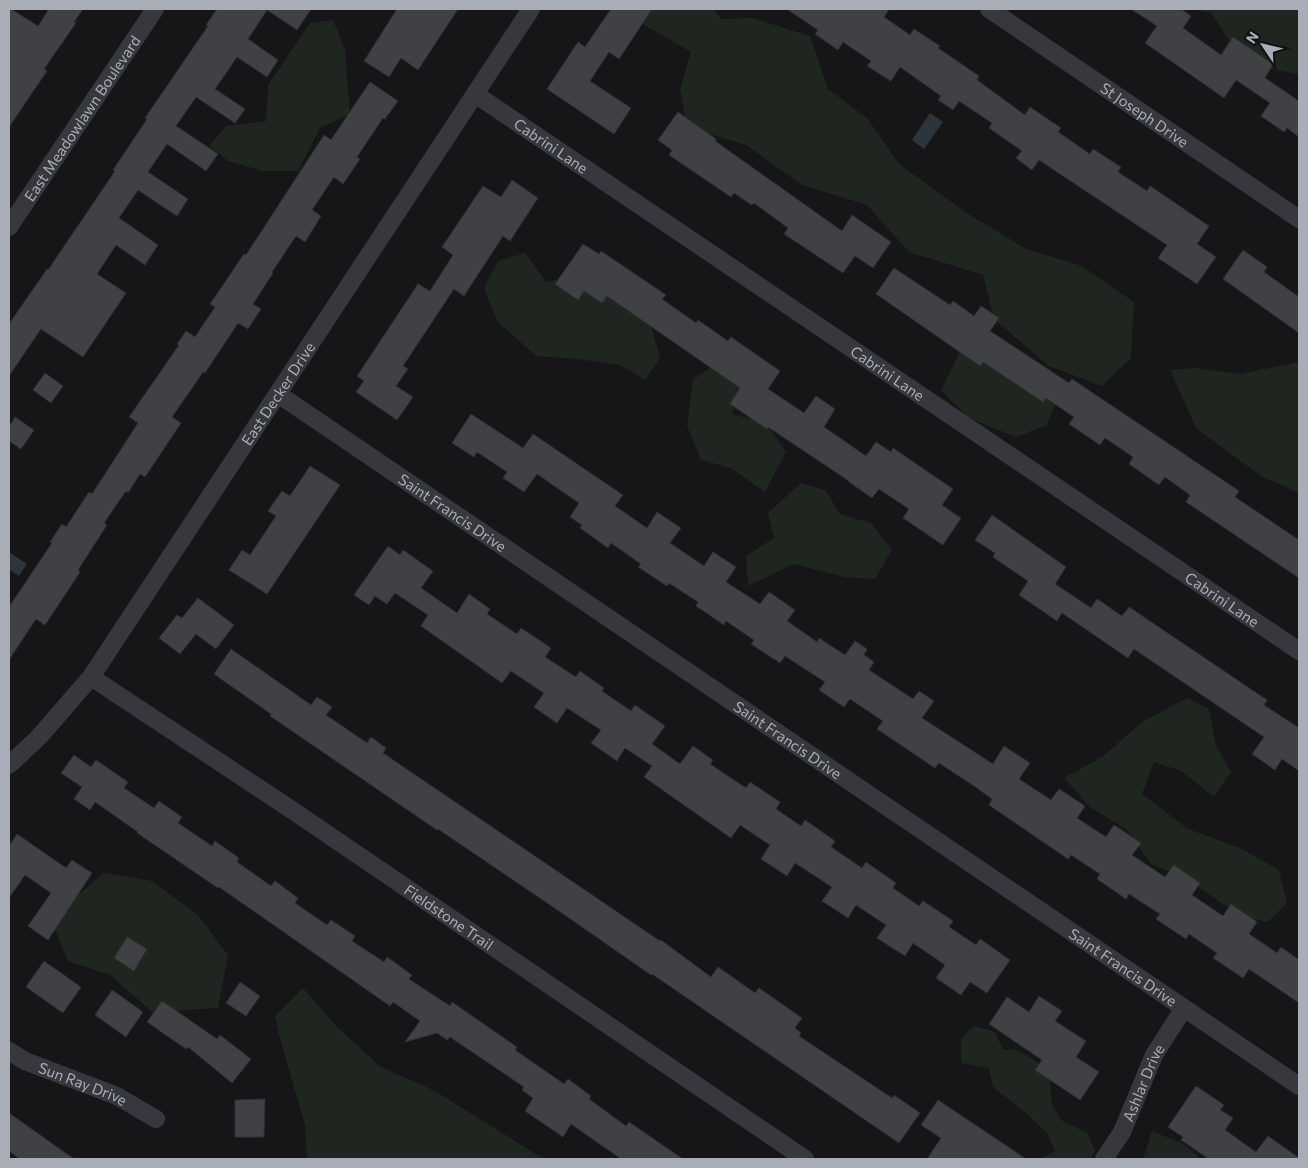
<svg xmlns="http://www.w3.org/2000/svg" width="1308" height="1168" font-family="Commissioner,sans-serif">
	<rect width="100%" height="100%" fill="#161618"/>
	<path fill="#1e261f" d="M621 9H714L721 19 752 18 810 36 828 89 867 118 899 164 967 213 1026 249 1082 266 1134 302 1131 358 1102 386 1049 366 994 319 983 275 909 252 867 205 802 185 746 145 687 127 680 89 691 52 639 22Z
		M1193 9H1299V74L1238 63 1231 43 1211 13Z
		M333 20 345 50 350 114 320 128 298 171H263L228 161 209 146 226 126 266 121 268 85 310 23Z
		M525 253 546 282 582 274 648 315 660 358 645 380 620 365 577 359 536 356 497 321 484 288 498 261Z
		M962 348 1058 397 1047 425 1016 437 969 418 941 390Z
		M719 361 740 389 732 414 766 423 786 452 765 492 731 468 701 460 687 426 693 380Z
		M1299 362V493L1261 476 1196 428 1170 370 1195 368 1240 374Z
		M801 483 825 490 840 514 871 523 892 550 875 579 844 577 794 564 748 586 746 556 774 538 768 513Z
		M1187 698 1209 709 1216 745 1231 772 1214 797 1181 771 1154 762 1142 794 1188 829 1238 847 1279 870 1287 903 1268 922 1244 918 1185 878 1151 864 1127 830 1090 807 1064 778 1102 757 1142 722Z
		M104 873 152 881 198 915 228 955 218 1008 152 1012 110 975 68 961 50 918Z
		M303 988 336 1026 381 1067 435 1091 544 1159H307L305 1125 279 1035 275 1016Z
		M974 1026 995 1032 1003 1050 1016 1049 1038 1062 1050 1082 1052 1104 1061 1120 1087 1133 1095 1151 1090 1159H1040L1055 1151 1047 1133 1027 1114 993 1087 989 1068 961 1063V1038Z
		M1152 1131 1184 1144 1201 1159H1143Z"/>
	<path fill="#2c353c" d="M930 113 943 122 924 149 912 140Z
		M9 552 27 564 19 576 9 569Z"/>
	<path fill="#404145" stroke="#303034" d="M9 9H11L38 26 49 9H83L74 22 76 23 44 69 47 71 9 127Z
		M217 9H311L297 30 267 10 248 39 278 60 267 77 237 57 215 89 245 109 235 123 196 97 176 126 218 154 206 171 167 144 148 172 188 199 177 216 138 190 119 218 158 245 145 265 116 245 97 274 126 293 83 357 41 329 9 376V324L47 269 48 270 115 171 113 170 147 119 145 118 208 26 206 25Z
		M397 9H458L418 70 401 58 389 77 364 61Z
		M611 9H652L619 59 609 52 590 81 631 108 614 134 547 89 578 42 585 47Z
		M787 9H889L884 17 910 35 914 29 940 46 938 48 979 76 977 80 1025 115 1030 107 1061 128 1058 132 1090 154 1093 149 1121 167 1118 172 1147 191 1150 186 1209 226 1197 244 1216 257 1197 284 1158 258 1167 245 1039 160 1032 170 1016 158 1022 151 989 128 992 123 959 101 953 110 938 100 941 96 900 67 891 81 867 66 871 61 843 42 838 50 815 34 818 30Z
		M1131 9H1181L1191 16 1183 28 1221 55 1233 37 1273 64 1265 78 1299 101V137L1287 128 1284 132 1261 116 1270 103 1236 80 1224 98 1145 43 1157 26Z
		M370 82 398 101 385 119 383 118 357 157 360 159 343 184 334 177 312 210 321 216 305 242 296 236 272 272 273 273 253 304 261 309 248 329 238 323 205 373 203 372 172 417 181 423 145 477 140 474 128 493 126 491 104 523 107 525 78 570 80 572 45 625 36 619 9 660V607L52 543 50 542 62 524 66 527 89 492 92 494 138 423 129 417 179 345 177 344 186 331 195 337 215 307 210 304 244 254 246 255 324 135 331 140Z
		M678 112 716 139 715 141 842 231 852 215 891 242 873 268 855 256 843 273 784 234 788 228 754 203 752 205 734 193 731 197 669 155 672 150 658 140Z
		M512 180 538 198 510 241 503 236 464 296 454 289 403 366 408 369 396 386 413 397 397 420 356 392 364 381 357 376 418 284 430 291 453 255 442 247 483 186 501 197Z
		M583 244 599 254 601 251 666 295 662 299 696 323 698 320 728 341 731 337 780 371 768 389 804 413 816 396 835 409 824 427 866 456 876 442 891 452 893 448 953 489 942 505 961 518 943 545 903 518 909 509 879 489 872 498 849 482V481L768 427 767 429 730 404 740 388 607 296 602 303 584 291 578 300 555 284Z
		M1243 250 1267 267 1264 272 1299 297V333L1223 279Z
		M894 268 950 305 953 301 974 316 981 306 999 318 990 331 1069 383 1072 379 1239 491 1235 497 1299 540V578L1186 502 1190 495 1165 477 1159 485 1129 464 1133 457 1105 438 1100 445 1069 424 1074 417 1046 398 1043 402 983 362 980 366 876 294Z
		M45 373 63 386 51 403 33 390Z
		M471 414 523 448 533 434 623 495 615 506 647 528 657 512 681 528 670 543 704 566 713 552 736 567 726 582 760 604 769 592 795 610 787 621 817 642 819 638 845 655 855 641 867 649 864 655 874 662 869 670 913 699 919 691 934 701 922 718 993 764 1004 746 1030 763 1019 779 1051 800 1059 789 1085 806 1077 818 1106 837 1114 825 1141 843 1132 855 1165 877 1174 865 1200 883 1192 895 1223 916 1231 904 1257 922 1249 934 1277 953 1281 947 1299 960V1003L1249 969 1243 978 1213 958 1217 953 1189 934 1186 939 1156 919 1160 914 1129 894 1126 899 1097 879 1100 874 1071 855 1068 859 989 805 992 799 977 788 939 763 935 768 877 729 883 721 850 699 844 707 819 690 825 682 785 656 780 663 751 644 754 640 726 621 724 625 696 606 698 602 669 583 667 586 638 567 641 564 611 543 608 548 580 528 582 525 570 517 579 503 537 474 524 492 503 478 507 472 477 452 474 457 452 443Z
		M15 417 34 430 21 449 9 441V427Z
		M310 466 340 485 267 594 229 570 242 550 250 555 276 516 268 511 282 491 290 496Z
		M992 515 1066 567 1055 584 1091 608 1097 599 1122 616 1129 607 1267 700 1264 705 1299 728V771L1282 759 1275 770 1252 754 1264 737 1134 649 1128 658 1062 613 1057 621 1019 595 1028 581 993 557 995 553 975 540Z
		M388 546 400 555 403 550 433 571 421 588 457 613 469 594 490 609 487 614 517 634 521 628 551 648 545 657 576 677 580 671 604 688 602 691 631 711 635 705 665 726 652 744 680 764 693 746 713 760 710 764 746 788 750 782 780 802 776 809 801 826 805 820 835 841 831 847 862 868 866 862 896 883 893 888 919 906 923 901 953 921 949 927 976 945 980 939 1010 960 987 993 970 982 961 995 936 978 945 965 913 943 905 956 877 938 886 925 856 905 848 918 822 901 832 887 795 863 787 876 761 859 770 845 740 825 731 838 644 777 652 766 625 748 617 761 591 743 601 730 567 708 557 723 534 707 544 693 511 671 502 683 421 626 428 615 395 593 387 604 375 596 369 605 354 595Z
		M198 598 234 625 216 649 196 634 180 654 159 638 177 615 182 618Z
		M231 649 311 705 317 697 332 707 326 715 367 743 371 737 386 748 383 753 660 941 661 940 711 977 718 967 755 993 759 988 802 1018 795 1028 801 1033 799 1036 892 1098 894 1095 920 1113 899 1143 652 974 651 975 559 911 438 829 437 830 270 716 271 714 214 674Z
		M74 755 91 767 96 760 128 782 124 788 154 808 159 801 182 817 178 823 212 846 215 841 239 858 237 862 271 886 275 881 298 898 295 903 327 925 331 920 355 936 352 941 384 962 387 957 412 975 409 979 450 1006 452 1002 517 1047 515 1050 564 1084 568 1079 591 1096 589 1099 626 1126 629 1122 683 1159H621L571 1124 563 1137 525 1111 533 1098 522 1090 524 1087 450 1037 447 1040 437 1033 405 1042 420 1021 393 1002 390 1006 219 887 218 888 137 833 138 832 95 802 90 810 74 799 82 787 61 773Z
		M17 834 66 868 72 860 92 873 48 940 28 926 51 893 25 875 9 898V846Z
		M127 937 147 949 134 971 114 958Z
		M44 961 81 987 63 1013 26 987Z
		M240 982 260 996 246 1016 226 1003Z
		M112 990 143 1012 126 1037 95 1015Z
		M1039 996 1062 1011 1055 1021 1086 1041 1076 1057 1099 1072 1080 1100 1035 1070 1042 1060 989 1024 1007 997 1029 1012Z
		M162 1001 217 1039 220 1035 251 1059 232 1083 188 1047 186 1049 147 1022Z
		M1196 1086 1224 1105 1220 1110 1233 1118 1225 1130 1256 1152 1268 1136 1299 1158V1159H1209L1181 1140 1183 1137 1168 1127Z
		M265 1099 264 1137H235V1100Z
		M938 1100 995 1138 1026 1159H927L941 1138 921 1125Z
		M9 1113 74 1159H20L9 1151Z"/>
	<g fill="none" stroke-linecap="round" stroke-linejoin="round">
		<g stroke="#37383d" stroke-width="18">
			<path id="s1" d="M989 9 1299 219"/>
			<path id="s2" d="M475 94 1299 651"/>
			<path id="s3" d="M9 227 155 9"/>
			<path id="s4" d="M278 394 1299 1086"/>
			<path id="s5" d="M91 677 289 808 805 1159"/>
			<path id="s6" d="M9 765 39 737 91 677 531 9"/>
			<path id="s7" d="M9 1051 25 1061 117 1096 156 1119"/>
			<path id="s8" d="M1104 1159 1122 1132 1154 1055 1184 1008"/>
		</g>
	</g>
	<g text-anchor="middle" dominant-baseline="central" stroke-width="4.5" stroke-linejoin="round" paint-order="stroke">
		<g font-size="15" fill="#a8adb8" stroke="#111113">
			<text stroke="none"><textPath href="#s1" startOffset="188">St Joseph Drive</textPath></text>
			<text stroke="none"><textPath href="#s3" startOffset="131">East Meadowlawn Boulevard</textPath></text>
			<text stroke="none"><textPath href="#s2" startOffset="92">Cabrini Lane</textPath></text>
			<text stroke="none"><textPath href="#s2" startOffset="498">Cabrini Lane</textPath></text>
			<text stroke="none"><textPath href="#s6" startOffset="460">East Decker Drive</textPath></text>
			<text stroke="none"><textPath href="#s4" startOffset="211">Saint Francis Drive</textPath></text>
			<text stroke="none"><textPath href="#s2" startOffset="902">Cabrini Lane</textPath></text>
			<text stroke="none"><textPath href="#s4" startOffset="616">Saint Francis Drive</textPath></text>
			<text stroke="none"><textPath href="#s5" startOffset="431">Fieldstone Trail</textPath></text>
			<text stroke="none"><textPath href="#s4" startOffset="1021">Saint Francis Drive</textPath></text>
			<text stroke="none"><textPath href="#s7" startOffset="81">Sun Ray Drive</textPath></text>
			<text stroke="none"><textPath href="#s8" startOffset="86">Ashlar Drive</textPath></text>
		</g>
	</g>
	<rect width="1308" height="1168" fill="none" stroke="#a8adb8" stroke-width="20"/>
	<g transform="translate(1263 45) rotate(305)" stroke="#111113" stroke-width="4" paint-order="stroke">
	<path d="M0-4L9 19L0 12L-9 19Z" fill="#a8adb8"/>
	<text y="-8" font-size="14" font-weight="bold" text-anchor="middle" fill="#a8adb8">N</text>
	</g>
</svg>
